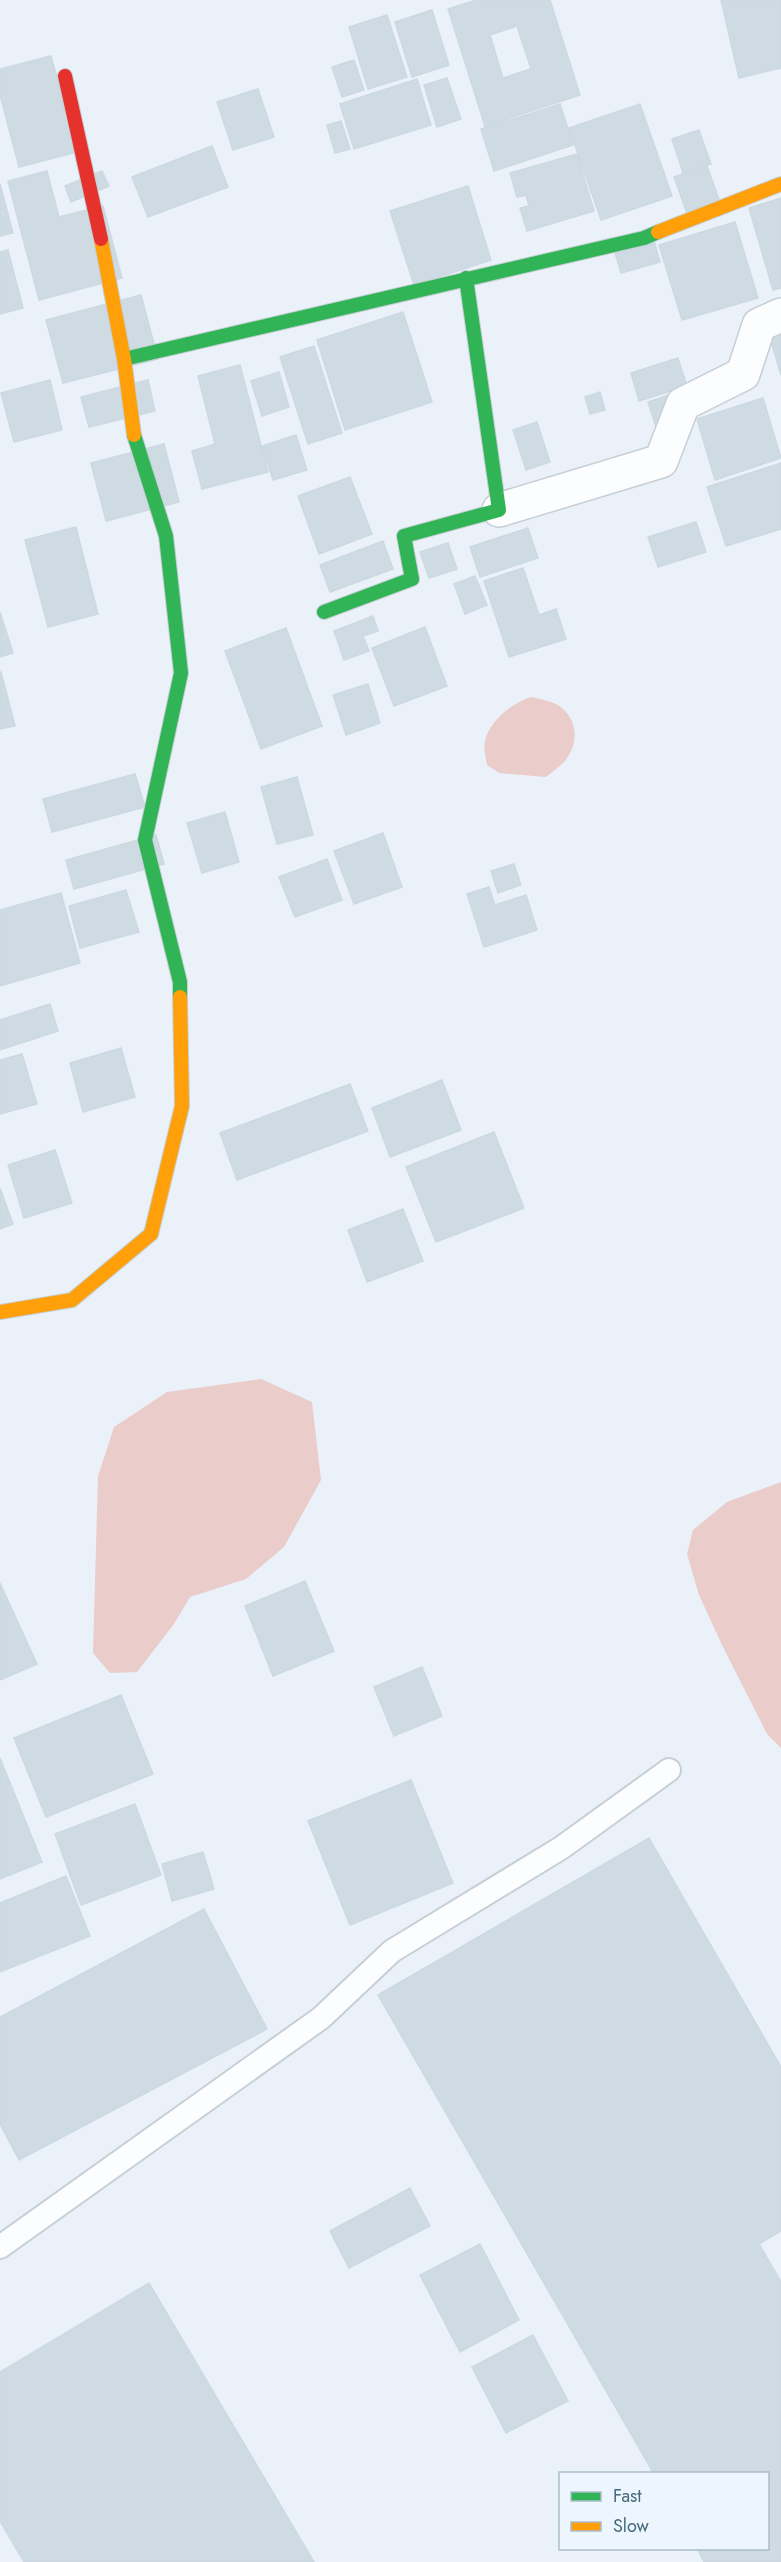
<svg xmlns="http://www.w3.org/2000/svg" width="781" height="2562" font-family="Jost,sans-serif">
	<rect width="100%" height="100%" fill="#ebf1f8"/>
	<path fill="#eaccca" d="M531 697C540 699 550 701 558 705 578 718 580 744 564 762 559 767 552 772 546 777L499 773 487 765C486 758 483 748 485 741 489 721 512 703 531 697Z
		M261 1379 312 1402 321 1480 284 1547 246 1579 190 1597 174 1624 137 1672 110 1673 93 1653 98 1476 114 1427 167 1392Z
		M781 1482V1748L767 1734 722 1645 699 1595 687 1554 693 1530 727 1502Z"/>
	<path fill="#cfdbe3" stroke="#ccd9e2" stroke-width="1.5" fill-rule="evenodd" d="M476 0H550L580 95 485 126 448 9ZM517 26 531 69 503 78 490 35Z
		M721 0H781V68L739 78Z
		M432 10 449 65 412 77 395 22Z
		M387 15 407 77 368 89 349 27Z
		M51 56 77 152 19 167 0 95V69Z
		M354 60 364 90 342 97 332 67Z
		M447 78 461 119 437 127 424 85Z
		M417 79 431 125 354 149 340 104Z
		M258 89 274 137 233 150 217 102Z
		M560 104 573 145 494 171 481 129Z
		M640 104 672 196 601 220 569 128Z
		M341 121 350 149 335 153 327 125Z
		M699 130 711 164 683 173 672 139Z
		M212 146 228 187 148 217 132 177Z
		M577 154 594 211 527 231 520 208 529 206 526 195 517 197 510 173Z
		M707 166 721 205 688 216 674 177Z
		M47 171 59 217 103 206 122 278 39 300 8 181Z
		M102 171 109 186 71 202 65 186Z
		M0 184 13 233 0 236Z
		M468 186 491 260 414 285 390 211Z
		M781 198V288L773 290 749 208Z
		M735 222 758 298 682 320 659 245Z
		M654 241 660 262 621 273 615 253Z
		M8 250 23 308 0 314V252Z
		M141 295 158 359 63 383 46 320Z
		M781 308V375L763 314Z
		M403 312 432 402 345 430 317 340Z
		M314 346 342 433 308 444 280 357Z
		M678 358 687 386 639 401 631 373Z
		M240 365 268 472 202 489 192 451 215 444 198 376Z
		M279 372 289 407 262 416 251 381Z
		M50 380 62 430 14 442 1 393Z
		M148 380 155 411 89 427 81 397Z
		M600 392 605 410 590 414 585 397Z
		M669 395 679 426 658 433 648 402Z
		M763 398 781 458 715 480 697 419Z
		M537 422 550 462 526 470 513 430Z
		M296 435 307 470 273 480 262 446Z
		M164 444 179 502 106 521 91 463Z
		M781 463V529L726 546 707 487Z
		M350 477 372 534 319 554 298 496Z
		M696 522 706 552 658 567 648 537Z
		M76 527 98 614 48 627 25 540Z
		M528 528 538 558 480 577 470 547Z
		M383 541 393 569 330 592 320 565Z
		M448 543 457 569 429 578 420 552Z
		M523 568 539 615 556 609 566 639 509 657 484 581Z
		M475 576 487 605 465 614 454 584Z
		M0 612 13 653 0 657Z
		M373 616 378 631 363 636 369 651 344 660 334 631Z
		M425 627 447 686 394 706 372 648Z
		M286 628 322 726 261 749 225 651Z
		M1 672 15 726 0 729V673Z
		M368 684 380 723 346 735 333 695Z
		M135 774 145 807 52 832 43 799Z
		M297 777 313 835 277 844 261 787Z
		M225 812 239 862 202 873 187 823Z
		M383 833 402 887 354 904 334 851Z
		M156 835 164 864 74 889 66 860Z
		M327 859 342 900 295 917 279 877Z
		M514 864 521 885 498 893 491 871Z
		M489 887 495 905 526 895 537 930 484 947 467 894Z
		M126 890 139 932 80 948 69 906Z
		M61 893 80 963 0 986V910Z
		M50 1004 58 1031 0 1050V1020Z
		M121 1048 135 1097 83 1112 70 1063Z
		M22 1054 37 1104 0 1114V1060Z
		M442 1080 461 1130 390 1157 372 1108Z
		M350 1084 368 1131 237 1180 220 1133Z
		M494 1132 524 1208 436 1242 406 1167Z
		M55 1150 72 1203 24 1218 8 1165Z
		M0 1188 13 1224 0 1229Z
		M403 1209 423 1261 367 1282 348 1230Z
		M305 1581 334 1651 273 1676 245 1606Z
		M0 1583 37 1664 0 1680Z
		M422 1667 442 1716 394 1736 374 1687Z
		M121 1695 153 1774 46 1817 14 1738Z
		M0 1758 42 1862 0 1879Z
		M411 1780 453 1883 350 1925 308 1821Z
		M135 1804 161 1875 81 1905 55 1834Z
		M649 1838 781 2067V2231L759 2244 781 2282V2562H704L697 2548H768V2474H654L378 1995Z
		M203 1852 214 1889 172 1901 162 1864Z
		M66 1876 90 1936 0 1972V1903Z
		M204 1909 267 2029 19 2160 0 2124V2017Z
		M410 2188 430 2226 349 2268 330 2231Z
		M480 2244 519 2320 460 2352 420 2275Z
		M149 2283 314 2562H24L0 2521V2372Z
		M533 2335 568 2401 506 2433 472 2367Z"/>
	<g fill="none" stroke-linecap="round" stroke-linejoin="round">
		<g stroke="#c6cfd5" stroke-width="26">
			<path id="lane" d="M0 2247 321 2018 392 1951 561 1848 669 1770"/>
		</g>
		<g stroke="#c6cfd5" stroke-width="36">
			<path id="street" d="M499 510 661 461 683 404 743 374 759 325 781 315"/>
		</g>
		<g stroke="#c6cfd6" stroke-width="16">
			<path id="fast" d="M124 359 644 238 658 232
				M134 435 166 536 181 673 145 840 180 982V997
				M324 612 412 579 404 536 499 510 466 278"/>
		</g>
		<g stroke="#c6cfd6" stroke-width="16">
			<path id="slow" d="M658 232 781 184
				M101 239 124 359 134 435
				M0 1312 72 1300 151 1234 182 1106 180 997"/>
		</g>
		<g stroke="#c6cfd6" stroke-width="16">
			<path id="jam" d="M65 76 101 239"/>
		</g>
		<use href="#lane" stroke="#fcfdfe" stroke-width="22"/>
		<use href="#street" stroke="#fcfdfe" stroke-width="33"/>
		<use href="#fast" stroke="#30b455" stroke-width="14"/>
		<use href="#slow" stroke="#ff9f0a" stroke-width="14"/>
		<use href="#jam" stroke="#e5322d" stroke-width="14"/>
	</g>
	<rect x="559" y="2472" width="210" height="78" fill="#edf5ff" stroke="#abbdca" stroke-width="1.5"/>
	<rect x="571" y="2492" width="30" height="9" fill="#30b455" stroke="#abbdca" stroke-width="1.5"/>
	<text x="613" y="2502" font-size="18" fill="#476a7a">Fast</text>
	<rect x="571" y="2522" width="30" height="9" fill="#ff9f0a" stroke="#abbdca" stroke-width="1.5"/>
	<text x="613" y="2532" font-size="18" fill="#476a7a">Slow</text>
</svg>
